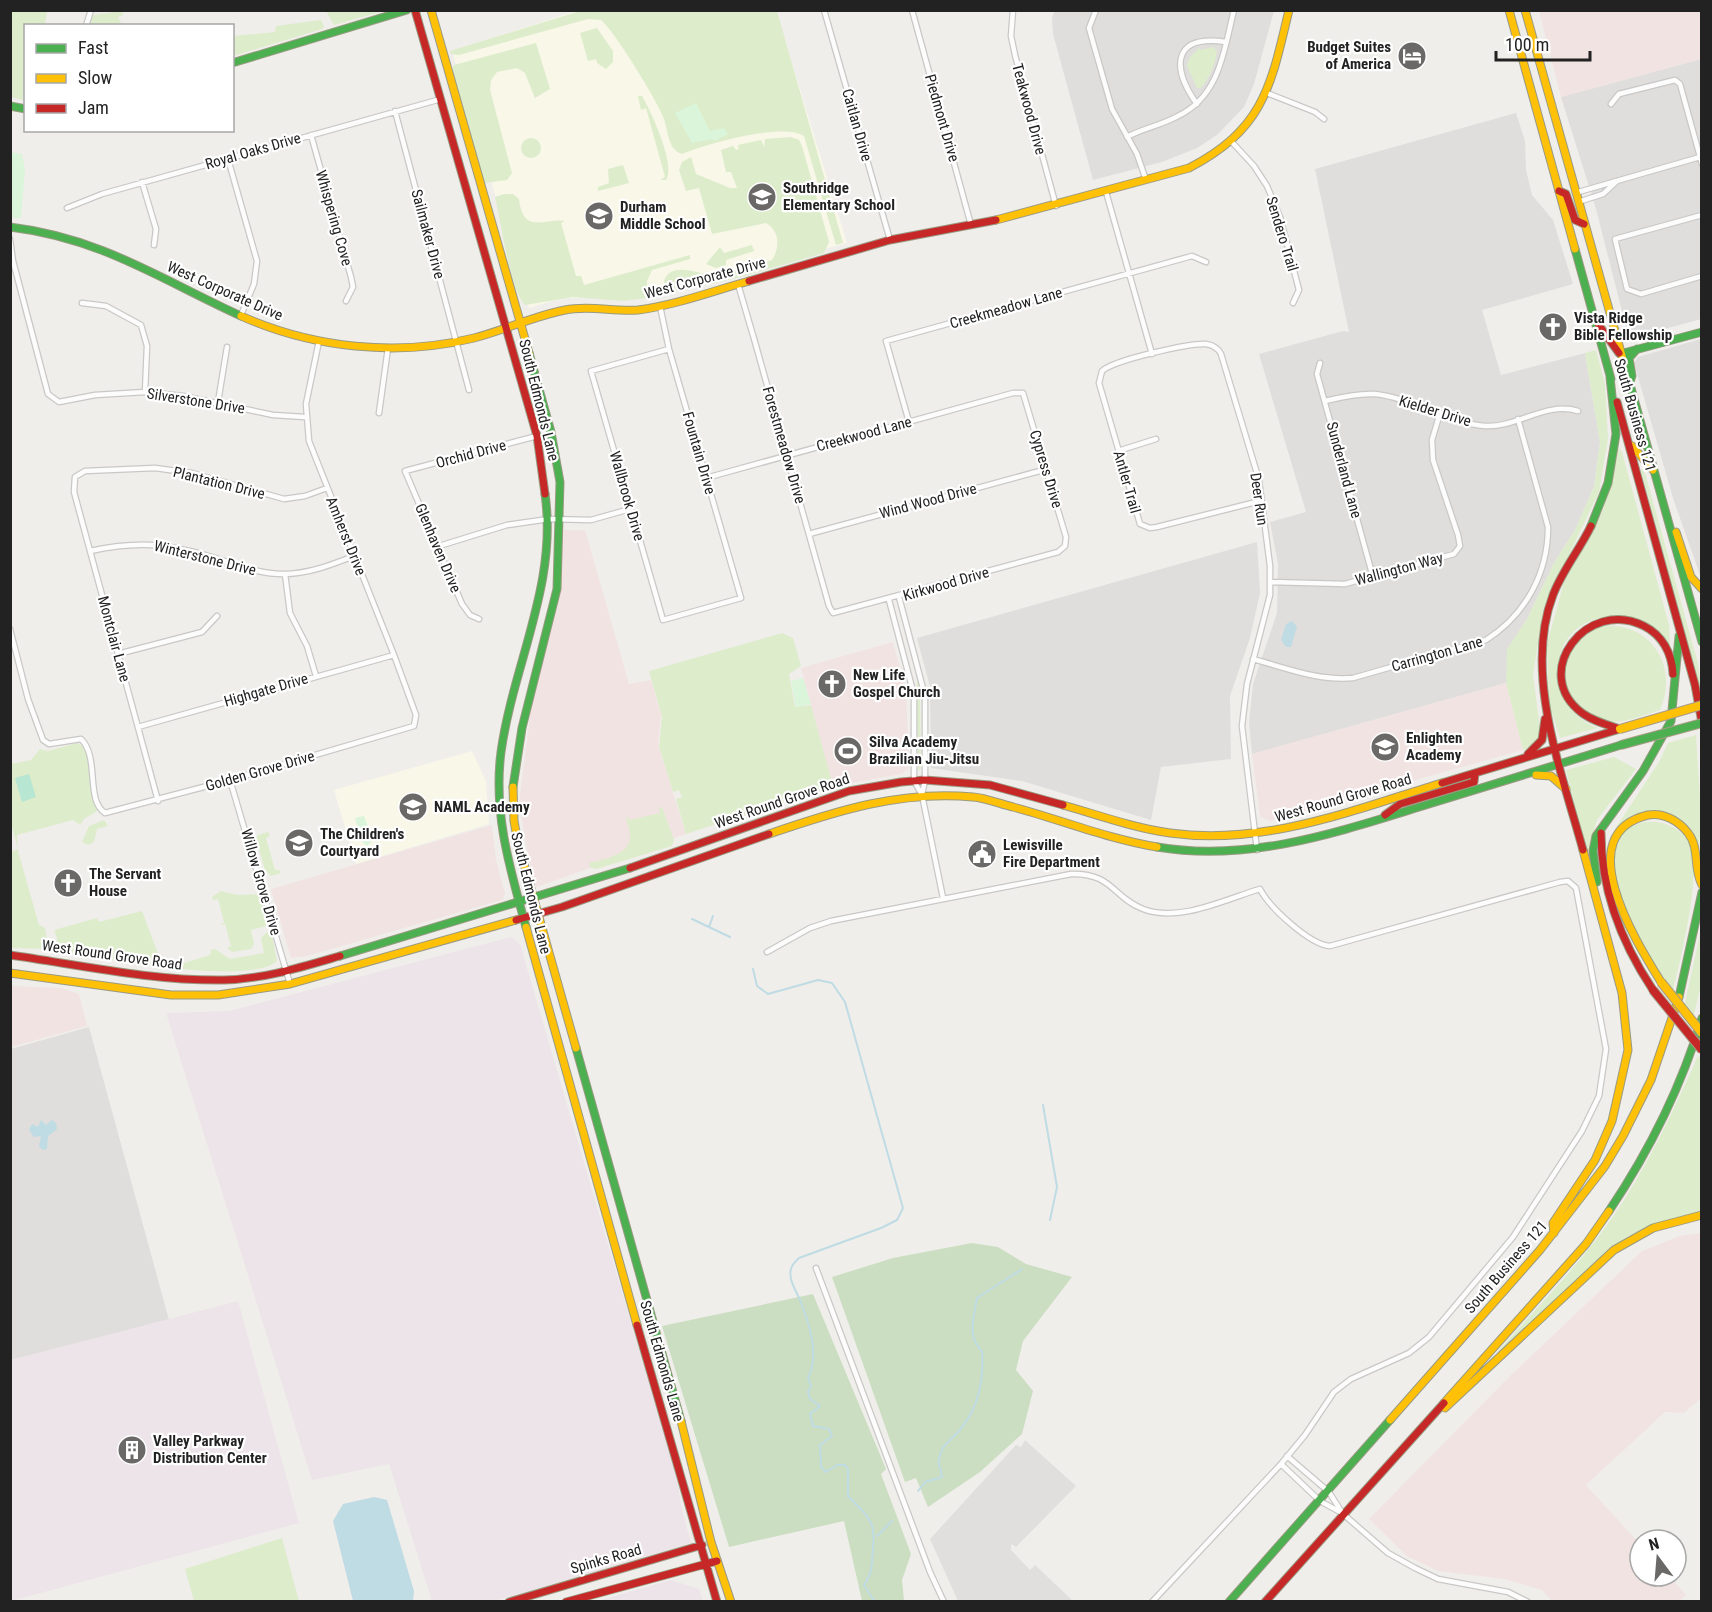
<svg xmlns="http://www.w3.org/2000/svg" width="1712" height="1612" font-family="'Roboto Condensed',sans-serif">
	<rect width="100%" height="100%" fill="#f0eeeb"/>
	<path fill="#dfdedc" d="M1055 10 1274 11 1254 84 1244 107 1217 135 1197 148 1162 162 1093 180 1053 34 1052 17Z
		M1701 59V319L1632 338 1628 335 1596 209 1561 97Z
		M1516 113 1525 141 1526 170 1532 195 1553 220 1573 284 1482 310 1501 375 1585 353 1600 442 1594 487 1575 530 1554 563 1527 619 1508 649 1506 683 1252 754 1249 723 1253 684 1277 613 1278 564 1270 522 1306 512 1259 354 1343 331 1349 332 1315 169Z
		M1701 339H1702L1701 578 1673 498 1634 363 1638 357Z
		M1257 542 1260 593 1250 638 1230 696 1231 759 1161 767 1151 820 1022 781 931 768 930 687 917 638Z
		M89 1027 169 1320 11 1360V1049Z"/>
	<path fill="#f1e3e1" d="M1539 11H1701V59L1561 97Z
		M564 530H585L629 684 651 680 661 715 658 745 686 834 534 888 519 803 532 701 555 616Z
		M893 642 906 690 909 768 902 774 833 786 801 668Z
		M1506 683 1523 750 1270 821 1260 816 1252 754Z
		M492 825 496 860 505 894 502 900 307 956 291 958 271 889Z
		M11 986 61 988 79 994 87 1026 11 1047Z
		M1701 1233V1398L1684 1413 1665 1412 1586 1485 1640 1544V1576H1669L1686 1595 1679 1601H1552L1542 1590 1504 1579 1438 1571 1407 1556 1369 1519 1511 1375 1642 1251 1680 1236Z"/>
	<path fill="#ede4e9" d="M511 937 520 944 678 1483 681 1506 691 1543 494 1601H432L389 1464 312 1480 166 1013 229 1011Z
		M238 1301 299 1523 11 1601V1360Z
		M671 1580 699 1589 703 1601H598Z"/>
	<path fill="#f8f7e8" d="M576 11H776L847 243 645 298H562L529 308 452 51Z
		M472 751 486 781 489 824 356 864 334 790Z"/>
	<path fill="#ddeccb" d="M10 11H47L45 25 26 26 23 100 11 97Z
		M122 11 123 15 118 17 122 25H89L93 15Z
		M326 11V10L384 11 334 25Z
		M580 11H777L843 243 836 245 804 136C783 122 705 144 682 154 668 150 668 131 664 119 659 103 613 29 601 20L588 19 459 55 451 54 450 51Z
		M321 20 324 27 322 29 233 56V36L275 32 276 26Z
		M597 28 613 51V62L606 69 597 63 596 59 588 61 580 33Z
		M536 43 550 89 535 98 525 73 517 68 497 72 491 80 490 90 512 173 507 180 484 183 452 70 454 65Z
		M1213 47 1217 51C1215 65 1210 77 1201 88H1197L1187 66 1190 57 1199 48 1201 50Z
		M638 96H642C651 111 676 165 666 180H660L665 177 646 108 641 110Z
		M791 137 799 140 802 146 829 242 824 253C801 259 681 297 667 289L664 281C671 259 702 276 716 275 734 274 754 265 772 260 780 248 780 231 766 223L712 234 699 188 686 191 679 170 682 162 691 157 696 174 730 188H737L731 172H726L721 150 733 146 736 150 739 149 738 145 761 140 764 147 765 139Z
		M521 148a10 10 0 1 1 20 0a10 10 0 1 1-20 0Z
		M623 165 629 183 598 191V187L609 183 608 169Z
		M504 194H513L519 199C523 236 546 217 565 221L561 223 576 276H581L584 285 690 255V259L652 270 647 281V298L623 301 573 297 525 305C510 289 501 222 495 197Z
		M752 245 754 251 726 260V265L716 268 706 264 720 247 724 253Z
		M1596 350 1605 384 1608 439 1599 492 1543 609 1533 675 1541 735 1536 744 1523 750 1506 683 1507 649 1527 619 1554 563 1575 530 1594 487 1600 442 1585 353Z
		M1617 446 1622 452 1669 625 1672 674C1665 648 1656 628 1627 621 1621 620 1612 616 1605 617 1544 626 1543 707 1597 728L1560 738 1549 704 1547 644 1564 582 1603 510Z
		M1644 469 1698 663 1701 685H1699L1641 470Z
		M1600 626C1649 620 1680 665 1660 710 1644 715 1626 723 1610 722 1604 722 1598 718 1593 716 1550 695 1559 643 1600 626Z
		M782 633 793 638 801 666 789 674 795 707 811 705 833 786 686 834 676 799 682 797 679 790 673 792 659 747 662 717 649 671Z
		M917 681 920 684 921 769 918 770Z
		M1696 735 1701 816 1699 848 1687 826 1652 812 1630 817 1615 829 1659 762 1668 743Z
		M77 743 84 747 87 752 97 811 84 819 80 825 73 820 17 835 18 851 39 925 45 928 48 949 11 948V852L18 849 11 823V764L31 760 40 749 48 751Z
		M1614 757 1636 769 1597 820 1587 855 1566 770Z
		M662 807 674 840 672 846 596 869 590 867 589 863C603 859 632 855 630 835 630 829 627 823 626 816L630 820 660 813 659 808Z
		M104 820 108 826 97 829 94 842 88 845 82 842 89 826Z
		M1645 822C1666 820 1686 830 1692 851 1700 880 1680 963 1672 994 1650 964 1599 879 1615 842 1620 830 1633 825 1645 822Z
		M268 832 270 836 266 838 275 870H279L281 873 271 876 265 870 256 838 258 835Z
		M221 891 237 895 261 894 268 921 266 926 251 930 254 944 251 949 232 952 227 948 231 946 225 924 220 925 224 922 218 899 213 900 212 897Z
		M142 911 163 967 57 951V938L54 930 97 918 99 922Z
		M1701 930V985L1693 1018 1684 1007Z
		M267 932 272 935 277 961C261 976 203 971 181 969L175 965 177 959 183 957 184 963 210 955 211 950 215 949 230 959 264 953 261 938Z
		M1698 1056 1702 1060 1701 1212 1666 1221 1635 1235 1500 1353 1498 1351C1537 1308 1578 1266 1612 1218 1647 1168 1673 1111 1698 1056Z
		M282 1538 299 1601H194L185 1569Z"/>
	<path fill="#cbdec1" d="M972 1243 998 1247 1026 1264 1072 1277 1023 1341 1016 1370 1033 1391 1022 1434 980 1472 928 1507 916 1478 905 1482 832 1277 893 1258Z
		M813 1294 886 1469 881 1474 911 1554 902 1580 904 1601H862L844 1521 729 1547 662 1326Z"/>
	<path fill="#daf5da" d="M696 103 710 131 724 128 728 134 715 141 713 139 692 143 675 113Z
		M10 152 22 154 25 170 21 218H11Z
		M803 678 811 704 796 707 791 681Z
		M364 816 373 840 367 846 361 840 355 818Z"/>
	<path fill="#b7e6d2" d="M29 774 36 797 22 802 15 778Z"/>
	<path fill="#e0dfde" d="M1025 1440 1076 1486 1016 1547 1011 1544V1550L1030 1570 1035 1565 1073 1601H958L930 1539 1016 1445 1021 1447Z"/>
	<path fill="#bfdbe3" d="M1292 621 1297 627 1291 647H1286L1281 640 1286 624Z
		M41 1120 46 1125 52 1120 56 1123 57 1129 48 1136 47 1149 43 1150 39 1146 41 1136 34 1137 29 1130 32 1124 38 1127Z
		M374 1497 387 1500 414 1591 413 1601H353L333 1521 343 1504Z"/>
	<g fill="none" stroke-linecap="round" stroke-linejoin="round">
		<path stroke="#bfdbe3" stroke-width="2" d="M692 919 730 937
			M709 927 713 916
			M753 969 757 986 768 994 818 980 832 983 845 1002 903 1208 897 1220 881 1228 799 1258C796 1261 792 1264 791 1269 788 1279 796 1291 800 1300 809 1323 820 1355 808 1378L811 1386 808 1392 810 1399 820 1406 810 1414 813 1426 829 1429 832 1436 820 1445 821 1467 826 1472 837 1465H845L848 1469V1496C868 1517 876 1519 873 1549 871 1566 874 1570 864 1585L875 1602
			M1043 1105 1057 1187 1050 1220
			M918 1491 925 1482 942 1477C942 1470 937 1465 939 1459 941 1446 948 1443 957 1433 978 1411 984 1381 982 1351 966 1336 974 1317 977 1298L1022 1269
			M877 1536 892 1521"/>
		<g stroke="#c9c8c7" stroke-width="7">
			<path id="street" d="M824 10 890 240
				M912 10 971 225
				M1013 10 1011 36 1015 55 1056 206
				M1096 10 1089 28 1112 109 1137 154 1146 180
				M86 26 91 10
				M1267 93 1315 112 1324 119
				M1197 104C1171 68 1172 34 1226 42
				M1611 104 1619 94 1675 80 1680 84 1702 164
				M395 111 469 390
				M311 135 351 277 353 287 346 301
				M1127 137C1144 128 1162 125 1178 116 1220 96 1224 50 1234 10
				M1231 141 1254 166 1267 186 1280 217 1299 290 1293 303
				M228 159 257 261 254 284 241 315
				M142 182 156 229 154 245
				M1106 192 1152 354
				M1575 193 1700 157
				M1578 202 1603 194 1617 181
				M67 208 102 194 441 99
				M1702 215 1615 239 1627 289 1641 294 1702 276
				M10 239 13 261 48 394 59 402 95 395 145 392 183 396 273 415 305 417
				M82 303 106 306 141 325 147 346 145 392
				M660 306 669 349 741 598 663 620 591 371 669 349
				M1320 363 1317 374 1373 577
				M1325 401C1341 397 1358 393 1375 394 1413 398 1447 423 1485 426 1517 428 1546 401 1578 411
				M218 402 227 347
				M379 413 388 348
				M909 422 886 341 1192 256 1206 262
				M1118 451 1156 439
				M706 478C808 450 910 422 1013 393H1023L1066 537 1065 546 1058 552 833 613 829 606C804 516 778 425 753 335L752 332 738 284
				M809 534 1047 469
				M436 547 507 525 549 519 591 520 630 509
				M90 551C136 541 167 543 212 557 236 564 257 574 283 574 308 574 331 565 354 556
				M285 574 290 613 307 646 316 676
				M1271 582 1345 584 1454 554 1460 546 1458 535 1433 460 1432 440 1440 413
				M899 597 925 696V780L922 795
				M889 600 914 695V781L922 795 943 898
				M479 619 470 615 462 604 405 471 537 436
				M10 629 28 699 43 740 49 744 81 739C100 757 85 800 105 813L230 780 414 726 416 715 394 655 309 441 306 404 319 341
				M118 654 202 632 217 616
				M1253 659C1286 668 1318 681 1353 678L1486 640C1525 615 1548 574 1548 527L1518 419
				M138 727 394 655
				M230 780 290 984
				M158 801 74 492 75 477 85 471 155 468 192 473 284 499 305 496 327 488
				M1257 850 1242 726 1247 684 1270 595V566L1259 480 1221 354C1218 348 1213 345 1206 344 1189 343 1114 360 1102 371L1099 383 1140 524 1150 528 1157 527 1260 501
				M767 952 810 928 831 921 1071 874C1113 873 1112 897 1143 909 1179 923 1226 899 1260 889 1269 907 1310 945 1330 946L1560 882 1568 881 1576 888 1606 1049 1599 1096 1582 1131 1513 1237 1429 1337 1409 1353 1351 1379 1334 1392 1305 1435 1281 1464 1152 1602
				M816 1268 930 1572 944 1602
				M1287 1456 1329 1492 1341 1511
				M1281 1464 1320 1501 1342 1513 1388 1553 1415 1568 1438 1579 1508 1592 1528 1602"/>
		</g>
		<g stroke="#999a82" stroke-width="9">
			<path id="fast" d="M232 63 407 10
				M10 106 26 109
				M10 227C101 238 160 279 241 316
				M1575 249 1611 379
				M1620 354 1702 332
				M1624 363 1702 642
				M1629 384 1632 376 1629 358 1637 349
				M1591 526 1608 483 1616 434 1610 377
				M513 787 522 728 557 589 560 482 551 432 529 353
				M1157 847C1251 863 1341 831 1429 804 1493 784 1557 765 1621 745
				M1597 882 1593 851 1596 836 1643 771 1671 721 1679 636
				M526 927C510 869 493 813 501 752 513 665 558 584 545 494
				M340 956 630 868
				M1679 997 1702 892
				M576 1048 681 1421
				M1609 1211C1650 1150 1681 1088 1702 1018
				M1229 1602 1390 1420"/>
		</g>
		<g stroke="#999a82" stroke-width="9">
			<path id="slow" d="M431 10 529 353
				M1509 10 1575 249
				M1525 10 1624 363
				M996 220 1189 168C1264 129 1271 86 1289 10
				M241 316C313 348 397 357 474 338 505 330 534 316 565 310 589 305 614 312 638 310 676 305 713 291 749 281
				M1632 446 1653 470
				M1676 532 1691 577 1702 589
				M1536 775 1551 776 1566 789
				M513 787 514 821 518 843 576 1048
				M1063 805C1098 815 1134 828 1170 833 1265 846 1353 810 1442 783
				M769 834C836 811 901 790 973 797 986 798 1000 804 1013 807 1062 820 1108 839 1157 847
				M526 927 637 1325
				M10 973 171 995H218L290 984 516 920
				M1661 982C1637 943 1568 834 1648 815 1663 812 1679 821 1688 833 1700 848 1693 868 1702 885
				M1554 1233 1553 1223 1595 1160 1612 1121 1628 1050 1622 993 1583 850
				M1444 1403 1586 1244 1609 1211
				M1445 1408 1614 1250 1653 1228 1702 1215
				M1390 1420 1540 1250 1605 1166 1623 1136 1651 1080 1679 997
				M681 1421 711 1542 731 1602"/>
		</g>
		<g stroke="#999a82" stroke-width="9">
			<path id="jam" d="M415 10 537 436 545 494
				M1559 191 1566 194 1575 220 1584 224
				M749 281 890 240 996 220
				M1598 324 1619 353
				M1617 402 1695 685 1702 723
				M1620 729C1607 725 1593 721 1582 713 1529 673 1587 597 1644 626 1662 635 1672 653 1673 674
				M1528 754 1542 740 1545 719
				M1442 783 1620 729
				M1385 815 1400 804 1474 782 1475 773
				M1601 833C1601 891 1621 942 1653 990
				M1583 850C1562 773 1523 673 1553 595 1562 571 1580 549 1591 526
				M630 868 849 791 901 782 925 780 990 785 1063 805
				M516 920 562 907 769 834
				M10 955C80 965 152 981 224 980 264 979 302 967 340 956
				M637 1325 717 1602
				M509 1602 702 1545
				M566 1602 717 1561
				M1265 1602 1444 1403"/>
		</g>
		<use href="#street" stroke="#fdfcfc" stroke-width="4.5"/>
		<use href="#fast" stroke="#4caf50" stroke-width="7"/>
		<use href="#slow" stroke="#ffc107" stroke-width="7"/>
		<use href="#jam" stroke="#c62828" stroke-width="7"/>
		<g stroke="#a79c86" stroke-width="10" stroke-linecap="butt">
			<path id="fast-bridge" d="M1621 745 1702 723"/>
		</g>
		<g stroke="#a79c86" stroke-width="10" stroke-linecap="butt">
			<path id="slow-bridge" d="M1620 729 1702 705
				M1661 982 1702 1033"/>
		</g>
		<g stroke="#a79c86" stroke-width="10" stroke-linecap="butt">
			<path id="jam-bridge" d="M1653 990 1702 1050"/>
		</g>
		<use href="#fast-bridge" stroke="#4caf50" stroke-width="8"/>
		<use href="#slow-bridge" stroke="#ffc107" stroke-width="8"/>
		<use href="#jam-bridge" stroke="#c62828" stroke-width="8"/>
	</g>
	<defs>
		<g id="hotel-disc" transform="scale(1.5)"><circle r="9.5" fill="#6a6968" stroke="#fff"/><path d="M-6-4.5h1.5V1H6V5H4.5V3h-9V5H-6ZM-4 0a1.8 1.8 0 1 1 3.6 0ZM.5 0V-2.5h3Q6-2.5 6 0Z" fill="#fff"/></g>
		<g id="school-disc" transform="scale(1.5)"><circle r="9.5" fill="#6a6968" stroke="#fff"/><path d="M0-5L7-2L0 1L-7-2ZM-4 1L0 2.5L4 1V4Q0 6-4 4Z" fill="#fff"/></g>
		<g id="church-disc" transform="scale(1.5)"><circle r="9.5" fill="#6a6968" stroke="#fff"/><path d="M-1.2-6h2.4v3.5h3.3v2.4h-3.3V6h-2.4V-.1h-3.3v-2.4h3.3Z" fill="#fff"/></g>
		<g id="stadium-disc" transform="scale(1.5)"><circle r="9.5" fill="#6a6968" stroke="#fff"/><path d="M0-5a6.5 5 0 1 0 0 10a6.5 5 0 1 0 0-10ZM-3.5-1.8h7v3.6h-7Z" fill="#fff"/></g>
		<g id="civic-disc" transform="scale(1.5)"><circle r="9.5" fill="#6a6968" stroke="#fff"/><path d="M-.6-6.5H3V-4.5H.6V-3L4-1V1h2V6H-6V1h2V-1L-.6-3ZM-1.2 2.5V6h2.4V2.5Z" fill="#fff"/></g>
		<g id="building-disc" transform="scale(1.5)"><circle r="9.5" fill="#6a6968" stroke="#fff"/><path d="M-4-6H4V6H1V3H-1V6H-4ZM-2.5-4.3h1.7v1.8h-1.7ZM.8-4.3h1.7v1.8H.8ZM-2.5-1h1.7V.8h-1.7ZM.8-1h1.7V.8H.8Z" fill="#fff"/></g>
	</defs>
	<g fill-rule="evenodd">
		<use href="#hotel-disc" x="1412" y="56"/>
		<use href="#school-disc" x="762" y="197"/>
		<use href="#school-disc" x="599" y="216"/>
		<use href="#church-disc" x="1553" y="327"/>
		<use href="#church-disc" x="832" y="684"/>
		<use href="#school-disc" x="1385" y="747"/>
		<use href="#stadium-disc" x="848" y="751"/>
		<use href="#school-disc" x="413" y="807"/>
		<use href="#school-disc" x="299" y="843"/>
		<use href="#civic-disc" x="982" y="854"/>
		<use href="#church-disc" x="68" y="883"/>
		<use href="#building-disc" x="132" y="1450"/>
	</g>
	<g text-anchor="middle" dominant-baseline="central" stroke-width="4.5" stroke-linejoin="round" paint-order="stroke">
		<g font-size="15" font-weight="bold" fill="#222" stroke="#fff" text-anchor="start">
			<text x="1391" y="47" text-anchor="end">Budget Suites<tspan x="1391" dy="17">of America</tspan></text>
			<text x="783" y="188">Southridge<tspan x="783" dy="17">Elementary School</tspan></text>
			<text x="620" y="207">Durham<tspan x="620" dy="17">Middle School</tspan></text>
			<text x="1574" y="318">Vista Ridge<tspan x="1574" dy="17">Bible Fellowship</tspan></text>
			<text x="853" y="675">New Life<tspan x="853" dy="17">Gospel Church</tspan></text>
			<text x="1406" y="738">Enlighten<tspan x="1406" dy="17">Academy</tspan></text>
			<text x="869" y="742">Silva Academy<tspan x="869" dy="17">Brazilian Jiu-Jitsu</tspan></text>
			<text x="434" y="807">NAML Academy</text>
			<text x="320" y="834">The Children's<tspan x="320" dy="17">Courtyard</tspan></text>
			<text x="1003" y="845">Lewisville<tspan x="1003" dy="17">Fire Department</tspan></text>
			<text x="89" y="874">The Servant<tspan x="89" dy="17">House</tspan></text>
			<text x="153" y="1441">Valley Parkway<tspan x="153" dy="17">Distribution Center</tspan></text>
		</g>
		<g font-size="15" fill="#222" stroke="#fff">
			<text transform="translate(1029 109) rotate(75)">Teakwood Drive</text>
			<text transform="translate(942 118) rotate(74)">Piedmont Drive</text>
			<text transform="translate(857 125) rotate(74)">Caitlan Drive</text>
			<text transform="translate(253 151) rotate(-16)">Royal Oaks Drive</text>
			<text transform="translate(334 218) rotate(74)">Whispering Cove</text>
			<text transform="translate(428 234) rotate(75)">Sailmaker Drive</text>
			<text transform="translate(1282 234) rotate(73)">Sendero Trail</text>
			<text transform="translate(705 278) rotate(-15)">West Corporate Drive</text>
			<text transform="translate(225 291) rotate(24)">West Corporate Drive</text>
			<text transform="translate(1006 308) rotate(-16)">Creekmeadow Lane</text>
			<text transform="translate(539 400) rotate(76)">South Edmonds Lane</text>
			<text transform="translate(196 401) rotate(9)">Silverstone Drive</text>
			<text transform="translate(1435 411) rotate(17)">Kielder Drive</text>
			<text transform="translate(1635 415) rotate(74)">South Business 121</text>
			<text transform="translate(864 434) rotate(-15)">Creekwood Lane</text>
			<text transform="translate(784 445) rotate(74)">Forestmeadow Drive</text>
			<text transform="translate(699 453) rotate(74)">Fountain Drive</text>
			<text transform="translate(471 454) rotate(-15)">Orchid Drive</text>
			<text transform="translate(1046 469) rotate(73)">Cypress Drive</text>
			<text transform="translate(1344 470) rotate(75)">Sunderland Lane</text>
			<text transform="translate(1127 482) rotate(74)">Antler Trail</text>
			<text transform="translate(219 483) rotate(14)">Plantation Drive</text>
			<text transform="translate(627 496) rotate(74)">Wallbrook Drive</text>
			<text transform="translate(1259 499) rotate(82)">Deer Run</text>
			<text transform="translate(928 501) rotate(-15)">Wind Wood Drive</text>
			<text transform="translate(346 536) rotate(68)">Amherst Drive</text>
			<text transform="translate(438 548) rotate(67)">Glenhaven Drive</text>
			<text transform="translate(205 558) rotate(14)">Winterstone Drive</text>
			<text transform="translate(1399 569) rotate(-15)">Wallington Way</text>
			<text transform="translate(946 584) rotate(-16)">Kirkwood Drive</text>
			<text transform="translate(114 639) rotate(75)">Montclair Lane</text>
			<text transform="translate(1437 654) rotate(-16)">Carrington Lane</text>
			<text transform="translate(266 690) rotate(-16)">Highgate Drive</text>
			<text transform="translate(260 771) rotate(-16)">Golden Grove Drive</text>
			<text transform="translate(1343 798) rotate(-16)">West Round Grove Road</text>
			<text transform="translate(782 801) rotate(-19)">West Round Grove Road</text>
			<text transform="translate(261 882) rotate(74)">Willow Grove Drive</text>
			<text transform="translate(531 893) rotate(76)">South Edmonds Lane</text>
			<text transform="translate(112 955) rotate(8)">West Round Grove Road</text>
			<text transform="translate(1506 1267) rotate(-49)">South Business 121</text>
			<text transform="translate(662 1361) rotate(74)">South Edmonds Lane</text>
			<text transform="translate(606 1559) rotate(-16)">Spinks Road</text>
		</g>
	</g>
	<rect width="1712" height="1612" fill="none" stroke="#222222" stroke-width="24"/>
	<rect x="24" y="24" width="210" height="108" fill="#ffffff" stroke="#a7a7a7" stroke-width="1.5"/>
	<rect x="36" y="44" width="30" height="9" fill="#4caf50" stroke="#a7a7a7" stroke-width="1.5"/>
	<text x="78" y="54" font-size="18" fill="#222222">Fast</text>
	<rect x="36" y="74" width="30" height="9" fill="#ffc107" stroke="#a7a7a7" stroke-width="1.5"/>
	<text x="78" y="84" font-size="18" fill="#222222">Slow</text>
	<rect x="36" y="104" width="30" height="9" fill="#c62828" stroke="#a7a7a7" stroke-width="1.5"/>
	<text x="78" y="114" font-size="18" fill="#222222">Jam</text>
	<g transform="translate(1658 1558) rotate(344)"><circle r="28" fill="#ffffff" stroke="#a7a7a7" stroke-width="1.5"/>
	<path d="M0-4.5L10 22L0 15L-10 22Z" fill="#6a6968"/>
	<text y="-9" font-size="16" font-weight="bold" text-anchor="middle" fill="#222222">N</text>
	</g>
	<path d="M1496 51v9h94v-9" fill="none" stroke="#222222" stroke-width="3"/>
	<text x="1505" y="51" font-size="18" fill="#222222" stroke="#ffffff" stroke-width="4.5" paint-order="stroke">100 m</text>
</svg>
